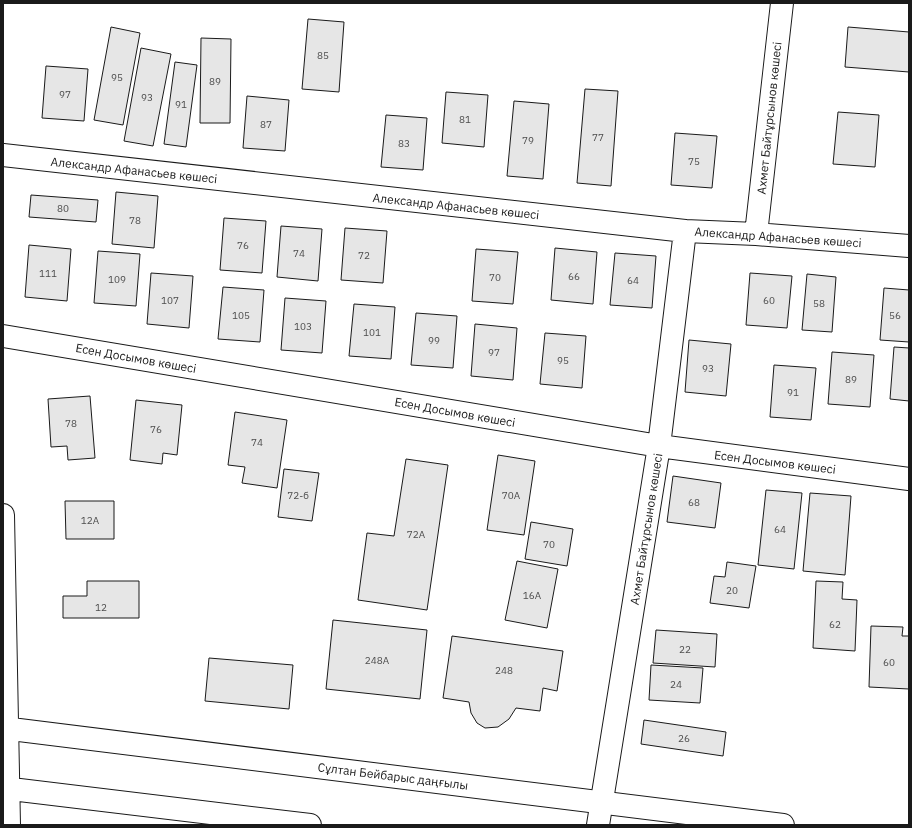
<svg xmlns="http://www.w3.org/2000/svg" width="912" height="828" font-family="'IBM Plex Sans',sans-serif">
	<rect width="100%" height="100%" fill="#fff"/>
	<path fill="#e6e6e6" stroke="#1a1a1a" d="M308 19 344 22 339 92 302 89Z
		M111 27 140 33 123 125 94 120Z
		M848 27 909 32V72L845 67Z
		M201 38 231 39 230 123H200Z
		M141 48 171 54 153 146 124 141Z
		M175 62 197 65 186 147 164 144Z
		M46 66 88 69 84 121 42 118Z
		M585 89 618 91 611 186 577 183Z
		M446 92 488 95 484 147 442 143Z
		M247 96 289 100 285 151 243 148Z
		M514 101 549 104 543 179 507 176Z
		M838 112 879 115 875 167 833 164Z
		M386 115 427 118 423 170 381 167Z
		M675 133 717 136 712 188 671 185Z
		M116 192 158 196 154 248 112 244Z
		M31 195 98 200 96 222 29 217Z
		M224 218 266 221 262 273 220 270Z
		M281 226 322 229 318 281 277 277Z
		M345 228 387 231 383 283 341 280Z
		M29 245 71 249 67 301 25 297Z
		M555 248 597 252 593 304 551 300Z
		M476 249 518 252 513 304 472 301Z
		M98 251 140 254 136 306 94 303Z
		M615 253 656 256 652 308 610 305Z
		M151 273 193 276 189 328 147 324Z
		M750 273 792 276 787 328 746 325Z
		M807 274 836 277 832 332 802 330Z
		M223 287 264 290 260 342 218 339Z
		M884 288 909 290V342L880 340Z
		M285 298 326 301 322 353 281 350Z
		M354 304 395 307 391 359 349 356Z
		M416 313 457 316 453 368 411 365Z
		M475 324 517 328 513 380 471 376Z
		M545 333 586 336 582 388 540 384Z
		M689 340 731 344 726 396 685 392Z
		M894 347 909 348V401L890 399Z
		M832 352 874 355 870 407 828 404Z
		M774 365 816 368 811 420 770 417Z
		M90 396 95 458 68 460 67 446 51 447 48 399Z
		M136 400 182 405 177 455 163 453 162 464 130 460Z
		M235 412 287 420 277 488 242 483 245 467 228 465Z
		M498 455 535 461 524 535 487 530Z
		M406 459 448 465 427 610 358 600 367 533 394 536Z
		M284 469 319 473 312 521 278 517Z
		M673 476 721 483 715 528 667 522Z
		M766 490 802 493 794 569 758 565Z
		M810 493 851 496 845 575 803 571Z
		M65 501H114V539H66Z
		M531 522 573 529 567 566 525 559Z
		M517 561 558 569 547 628 505 620Z
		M727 562 756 566 749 608 710 603 714 576 725 577Z
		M87 581H139V618H63V596H87Z
		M816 581 843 582 842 599 857 600 855 651 813 648Z
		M333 620 427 630 420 699 326 689Z
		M871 626 903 627 902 636H909V689L869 687Z
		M656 630 717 634 715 667 653 663Z
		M452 636 563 651 557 691 543 688 540 711 516 708 509 719 498 727 485 728 477 723 471 713 469 702 443 698Z
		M209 658 293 665 289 709 205 701Z
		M651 665 703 668 700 703 649 700Z
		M644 720 726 732 723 756 641 744Z"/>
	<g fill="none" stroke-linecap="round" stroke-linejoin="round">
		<g stroke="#1a1a1a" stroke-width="24">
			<path id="minor" d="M3 155 685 231 756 234 909 246
				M756 234 782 3
				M3 336 659 446 909 479
				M598 825 659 446 685 231"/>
		</g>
		<g stroke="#1a1a1a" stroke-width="24">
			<path id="primary" d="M3 515 9 825
				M3 728 783 825
				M3 788 310 825"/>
		</g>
		<use href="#minor" stroke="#fff" stroke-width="22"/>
		<use href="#primary" stroke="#fff" stroke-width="22"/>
	</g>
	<g text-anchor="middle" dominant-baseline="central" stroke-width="3" stroke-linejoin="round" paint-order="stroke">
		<g font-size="10" fill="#4d4d4d">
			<text x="323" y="55">85</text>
			<text x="117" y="77">95</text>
			<text x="215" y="81">89</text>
			<text x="65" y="94">97</text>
			<text x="147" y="97">93</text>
			<text x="181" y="104">91</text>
			<text x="465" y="119">81</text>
			<text x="266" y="124">87</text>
			<text x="598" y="137">77</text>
			<text x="528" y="140">79</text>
			<text x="404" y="143">83</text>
			<text x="694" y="161">75</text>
			<text x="63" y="208">80</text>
			<text x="135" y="220">78</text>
			<text x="243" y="245">76</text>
			<text x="299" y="253">74</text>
			<text x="364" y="255">72</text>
			<text x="48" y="273">111</text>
			<text x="574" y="276">66</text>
			<text x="495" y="277">70</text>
			<text x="117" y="279">109</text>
			<text x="633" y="280">64</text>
			<text x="170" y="300">107</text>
			<text x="769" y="300">60</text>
			<text x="819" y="303">58</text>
			<text x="241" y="315">105</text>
			<text x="895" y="315">56</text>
			<text x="303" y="326">103</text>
			<text x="372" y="332">101</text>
			<text x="434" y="340">99</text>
			<text x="494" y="352">97</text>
			<text x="563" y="360">95</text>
			<text x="708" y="368">93</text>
			<text x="851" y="379">89</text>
			<text x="793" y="392">91</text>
			<text x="71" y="423">78</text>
			<text x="156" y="429">76</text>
			<text x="257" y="442">74</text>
			<text x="298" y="495">72-б</text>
			<text x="511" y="495">70А</text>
			<text x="694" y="502">68</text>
			<text x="90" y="520">12А</text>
			<text x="780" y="529">64</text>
			<text x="416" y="534">72А</text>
			<text x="549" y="544">70</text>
			<text x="732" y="590">20</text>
			<text x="532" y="595">16А</text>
			<text x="101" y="607">12</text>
			<text x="835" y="624">62</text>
			<text x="685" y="649">22</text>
			<text x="377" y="660">248А</text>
			<text x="889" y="662">60</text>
			<text x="504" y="670">248</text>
			<text x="676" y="684">24</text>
			<text x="684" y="738">26</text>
		</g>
		<g font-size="12" fill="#1a1a1a" stroke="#fff">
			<text transform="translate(769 118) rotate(-84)">Ахмет Байтұрсынов көшесі</text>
			<text transform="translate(134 170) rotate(6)">Александр Афанасьев көшесі</text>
			<text transform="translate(456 206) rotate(6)">Александр Афанасьев көшесі</text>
			<text transform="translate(778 237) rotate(4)">Александр Афанасьев көшесі</text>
			<text transform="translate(136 358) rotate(10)">Есен Досымов көшесі</text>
			<text transform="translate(455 412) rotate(10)">Есен Досымов көшесі</text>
			<text transform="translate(775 462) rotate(7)">Есен Досымов көшесі</text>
			<text transform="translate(646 529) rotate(-81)">Ахмет Байтұрсынов көшесі</text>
			<text transform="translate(393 776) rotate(7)">Сұлтан Бейбарыс даңғылы</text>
		</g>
	</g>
	<rect width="912" height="828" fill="none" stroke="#1a1a1a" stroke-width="8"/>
</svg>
